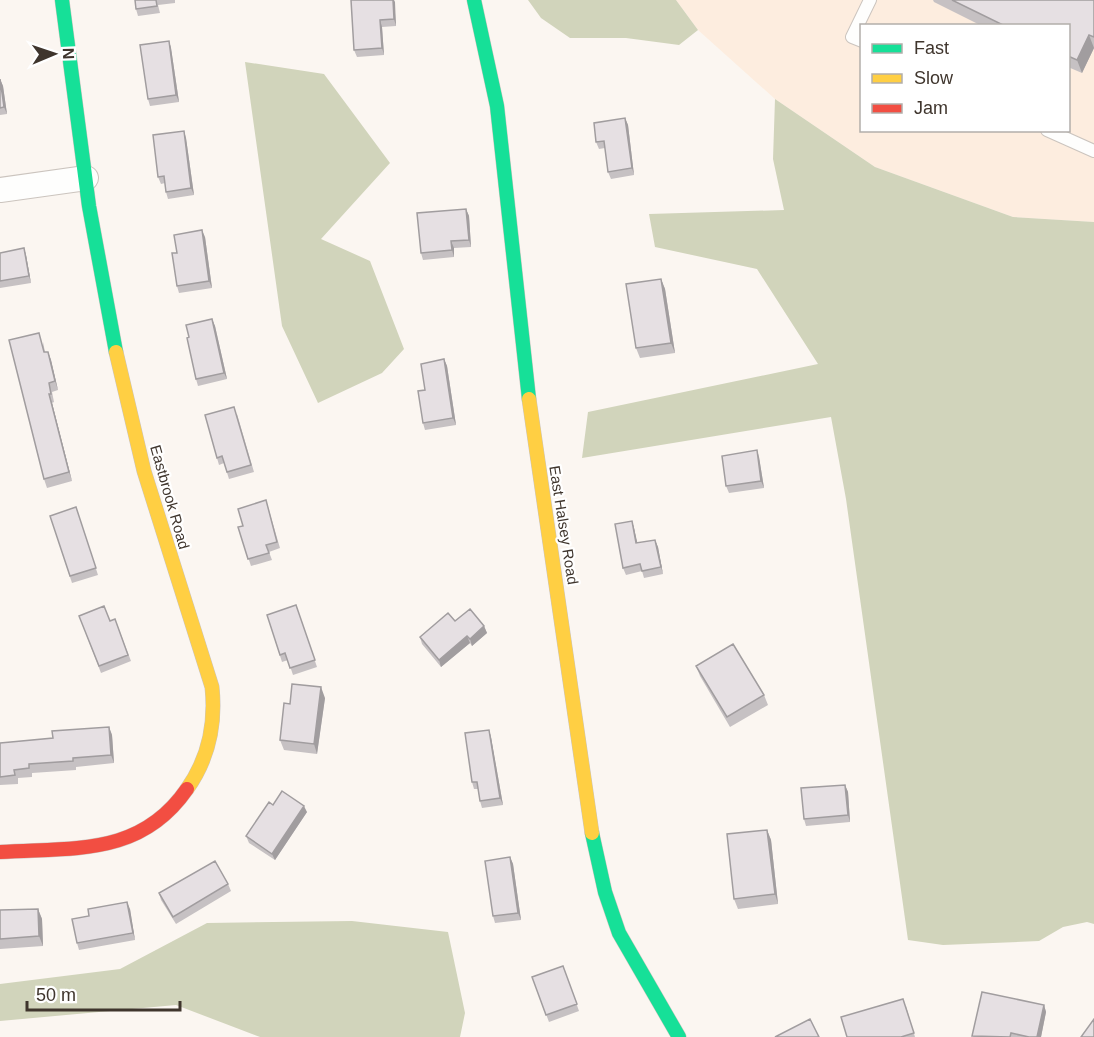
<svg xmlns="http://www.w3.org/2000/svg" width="1094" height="1037" font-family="Helvetica,sans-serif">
	<rect width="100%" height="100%" fill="#fbf6f1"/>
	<path fill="#fdeddf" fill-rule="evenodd" d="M676 0H1094V222L1013 217 875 167 775 99 698 30ZM862 26H1068V130H862Z"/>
	<path fill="#d1d4bb" d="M528 0H676L698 30 679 45 626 38H570L541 18Z
		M245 62 324 74 390 163 321 239 370 261 404 349 382 373 318 403 282 326Z
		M775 99 875 167 1013 217 1094 222V924L1087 922 1063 927 1039 941 943 945 908 940 846 499 831 417 582 458 588 412 818 364 757 269 655 247 649 214 784 210 773 159Z
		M352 921 448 932 465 1013 460 1037H260L176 1005 0 1021V984L120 969 207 923Z"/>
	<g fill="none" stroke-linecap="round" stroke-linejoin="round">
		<g stroke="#cbc4be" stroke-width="14">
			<path id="lane" d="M862 41 852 37 870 0
				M1047 130 1094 151"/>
		</g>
		<g stroke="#cbc4be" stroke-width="26">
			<path id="street" d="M0 190 86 178"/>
		</g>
		<g stroke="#cbc4be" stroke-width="15">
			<path id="fast" d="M62 0 89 206 116 352
				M474 0 497 106 529 399
				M592 833 605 892 619 933 679 1037"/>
		</g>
		<g stroke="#cbc4be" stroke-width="15">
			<path id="slow" d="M116 352 144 471 212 687C216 725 209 758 187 789
				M529 399 592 833"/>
		</g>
		<g stroke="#cbc4be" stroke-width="15">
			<path id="jam" d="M0 852C73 847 140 857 187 789"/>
		</g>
		<use href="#lane" stroke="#fefefd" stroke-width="12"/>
		<use href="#street" stroke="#fefefd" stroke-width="24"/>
		<use href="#fast" stroke="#16e098" stroke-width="14"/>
		<use href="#slow" stroke="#ffcf43" stroke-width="14"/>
		<use href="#jam" stroke="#f24e42" stroke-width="14"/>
	</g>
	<path fill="#c6c1c3" d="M135 0H175V3L158 5 160 13 138 16 136 9Z
		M351 0H394L396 26 382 27 384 55 357 57 354 50Z
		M933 0H1094V48L1082 73 1068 67V26H982L934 2Z
		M169 41 171 48 179 102 150 106 148 99Z
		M0 79 3 86 7 114 0 115Z
		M625 118 628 125 634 175 611 179 608 172 605 148 599 149 596 142Z
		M186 138 194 195 168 199 166 192 165 183 161 184 158 177Z
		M466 209 469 216 471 247 454 248V257L423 260 421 253Z
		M205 237 212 288 179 293 177 286V253Z
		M24 248 26 255 31 283 0 288V253Z
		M661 279 665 289 675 353 640 358 636 348Z
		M212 319 215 326 227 379 198 386 196 379Z
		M43 342 45 352H48L51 360 58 390 52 392 54 402 52 403 72 481 47 488 44 479Z
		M444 359 447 366 456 425 425 430 423 423 425 390Z
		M237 414 254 472 229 479 224 463 219 465 217 458Z
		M759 457 764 488 729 493 726 486Z
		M266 500 280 548 269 552 272 560 251 566 238 527 243 526Z
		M76 507 98 575 72 583 50 516Z
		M632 521 634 528 637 543 655 540 658 547 663 574 644 578 642 571 626 575 623 568Z
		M296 605 317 667 293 675 288 660 282 662 267 615Z
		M79 616 110 621 115 619 131 661 101 673Z
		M455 621 484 626 487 633 472 646 470 643 441 667 422 644 420 637Z
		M696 666 764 695 768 705 730 727 700 676Z
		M325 698 317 754 284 750 280 740 290 704Z
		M109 727 112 735 114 763 76 767V770L32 773V777L18 778V784L0 785V743L53 738Z
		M489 730 491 737 503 805 482 808 480 801 478 789H474L472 782Z
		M845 785 848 792 850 822 806 826 804 819Z
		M273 805 307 812 275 860 249 843 246 836Z
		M767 830 771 840 778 904 738 909 734 899Z
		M510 857 513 864 521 920 495 923 493 916Z
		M228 884 231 891 176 924 161 900 159 893Z
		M38 909 42 919 43 946 0 949V910Z
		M130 909 135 940 79 950 77 943Z
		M563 966 579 1011 549 1022 532 977Z
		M1044 1005 1046 1012 1041 1037H972Z
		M906 1006 915 1037H847Z"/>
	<path fill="#a19d9f" d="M393 0H394L395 2 396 26 394 19Z
		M380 20 382 27 384 55 382 48Z
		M1089 35 1094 48 1082 73 1077 60Z
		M169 41 171 48 179 102 176 95Z
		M0 79 3 86 7 114 4 107Z
		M625 118 628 125 634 175 632 168Z
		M184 131 186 138 194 195 191 188Z
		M466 209 469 216 471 247 469 240Z
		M202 230 205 237 212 288 209 281Z
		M451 241 454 248V257L452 250Z
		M24 248 26 255 31 283 29 276Z
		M661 279 665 289 675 353 671 343Z
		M212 319 215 326 227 379 224 373Z
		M48 352 51 360 58 390 55 381Z
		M444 359 447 366 456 425 453 418Z
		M49 394 52 403 72 481 69 472Z
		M757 450 759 457 764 488 761 481Z
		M632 521 634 528 639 550 636 543Z
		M655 540 658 547 663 574 661 567Z
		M484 626 487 633 472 646 470 639Z
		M467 636 470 643 441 667 439 660Z
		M321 687 325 698 317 754 314 744Z
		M109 727 112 735 114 763 111 755Z
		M489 730 491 737 503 805 500 798Z
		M845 785 848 792 850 822 848 815Z
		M304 806 307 812 275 860 272 854Z
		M767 830 771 840 778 904 775 894Z
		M510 857 513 864 521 920 518 913Z
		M127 902 130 909 135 940 133 933Z
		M38 909 42 919 43 946 39 936Z
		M1044 1005 1046 1012 1041 1037H1037Z"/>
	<path fill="#e6e0e3" stroke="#a19d9f" stroke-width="1.5" d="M135 0H156L157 6 136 9Z
		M351 0H393L394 19 380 20 382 48 354 50Z
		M952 0H1094V37L1089 35 1077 60 1068 56V26H1005Z
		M169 41 176 95 148 99 140 45Z
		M0 79 4 107 0 108Z
		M625 118 632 168 608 172 604 141 596 142 594 123Z
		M184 131 191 188 166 192 164 176 158 177 153 135Z
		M466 209 469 240 451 241 452 250 421 253 417 213Z
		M202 230 209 281 177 286 172 253H177L174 235Z
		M24 248 29 276 0 281V253Z
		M661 279 671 343 636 348 626 284Z
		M212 319 224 373 196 379 187 338 189 337 186 325Z
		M39 333 44 352H48L55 381 49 383 51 394H49L69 472 44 479 9 340Z
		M444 359 453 418 423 423 418 391 425 390 421 364Z
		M234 407 251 465 227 472 222 456 217 458 205 415Z
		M757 450 761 481 726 486 722 456Z
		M266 500 277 542 266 545 269 553 248 559 238 527 243 526 238 509Z
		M76 507 96 568 70 576 50 516Z
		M632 521 636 543 655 540 661 567 642 571 640 564 623 568 615 524Z
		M296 605 315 660 290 668 285 653 280 655 267 615Z
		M104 606 110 621 115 619 128 655 99 666 79 616Z
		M470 609 484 626 470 639 467 636 439 660 420 637 448 613 455 621Z
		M733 644 764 695 727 717 696 666Z
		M292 684 321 687 314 744 280 740 284 703 290 704Z
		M109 727 111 755 73 758V761L29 764V768L14 770 15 775 0 777V743L53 738 52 731Z
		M489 730 500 798 480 801 477 782H472L465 733Z
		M845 785 848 815 804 819 801 788Z
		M282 791 304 806 272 854 246 836 269 802 273 805Z
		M767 830 775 894 734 899 727 834Z
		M510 857 518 913 493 916 485 861Z
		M215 861 228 884 173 917 159 893Z
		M127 902 133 933 77 943 72 919 89 916 88 909Z
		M38 909 39 936 0 939V910Z
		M563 966 577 1004 546 1015 532 977Z
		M982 992 1044 1005 1037 1037H1029L1011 1033 1010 1037 972 1036Z
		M903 999 914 1033 901 1037H847L841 1017Z
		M810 1019 819 1037H775Z
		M1094 1019V1037H1081Z"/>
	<g text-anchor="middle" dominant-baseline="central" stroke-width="4.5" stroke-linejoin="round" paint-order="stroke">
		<g font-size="15" fill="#3f352d" stroke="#fff">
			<text transform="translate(170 497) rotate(74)">Eastbrook Road</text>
			<text transform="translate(564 525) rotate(81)">East Halsey Road</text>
		</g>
	</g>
	<rect x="860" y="24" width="210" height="108" fill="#ffffff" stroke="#b2aeab" stroke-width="1.5"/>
	<rect x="872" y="44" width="30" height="9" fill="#16e098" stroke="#b2aeab" stroke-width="1.5"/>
	<text x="914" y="54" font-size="18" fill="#3f352d">Fast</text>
	<rect x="872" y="74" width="30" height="9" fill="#ffcf43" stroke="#b2aeab" stroke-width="1.5"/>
	<text x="914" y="84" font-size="18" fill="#3f352d">Slow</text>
	<rect x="872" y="104" width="30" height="9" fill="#f24e42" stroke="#b2aeab" stroke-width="1.5"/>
	<text x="914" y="114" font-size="18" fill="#3f352d">Jam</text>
	<g transform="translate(54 54) rotate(88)" stroke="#ffffff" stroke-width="4.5" paint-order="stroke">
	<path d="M0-4.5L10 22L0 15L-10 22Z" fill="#3f352d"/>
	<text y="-9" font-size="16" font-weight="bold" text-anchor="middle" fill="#3f352d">N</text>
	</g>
	<path d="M27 1001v9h153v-9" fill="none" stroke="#3f352d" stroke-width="3"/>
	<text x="36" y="1001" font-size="18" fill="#3f352d" stroke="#ffffff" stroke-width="4.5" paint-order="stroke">50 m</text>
</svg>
